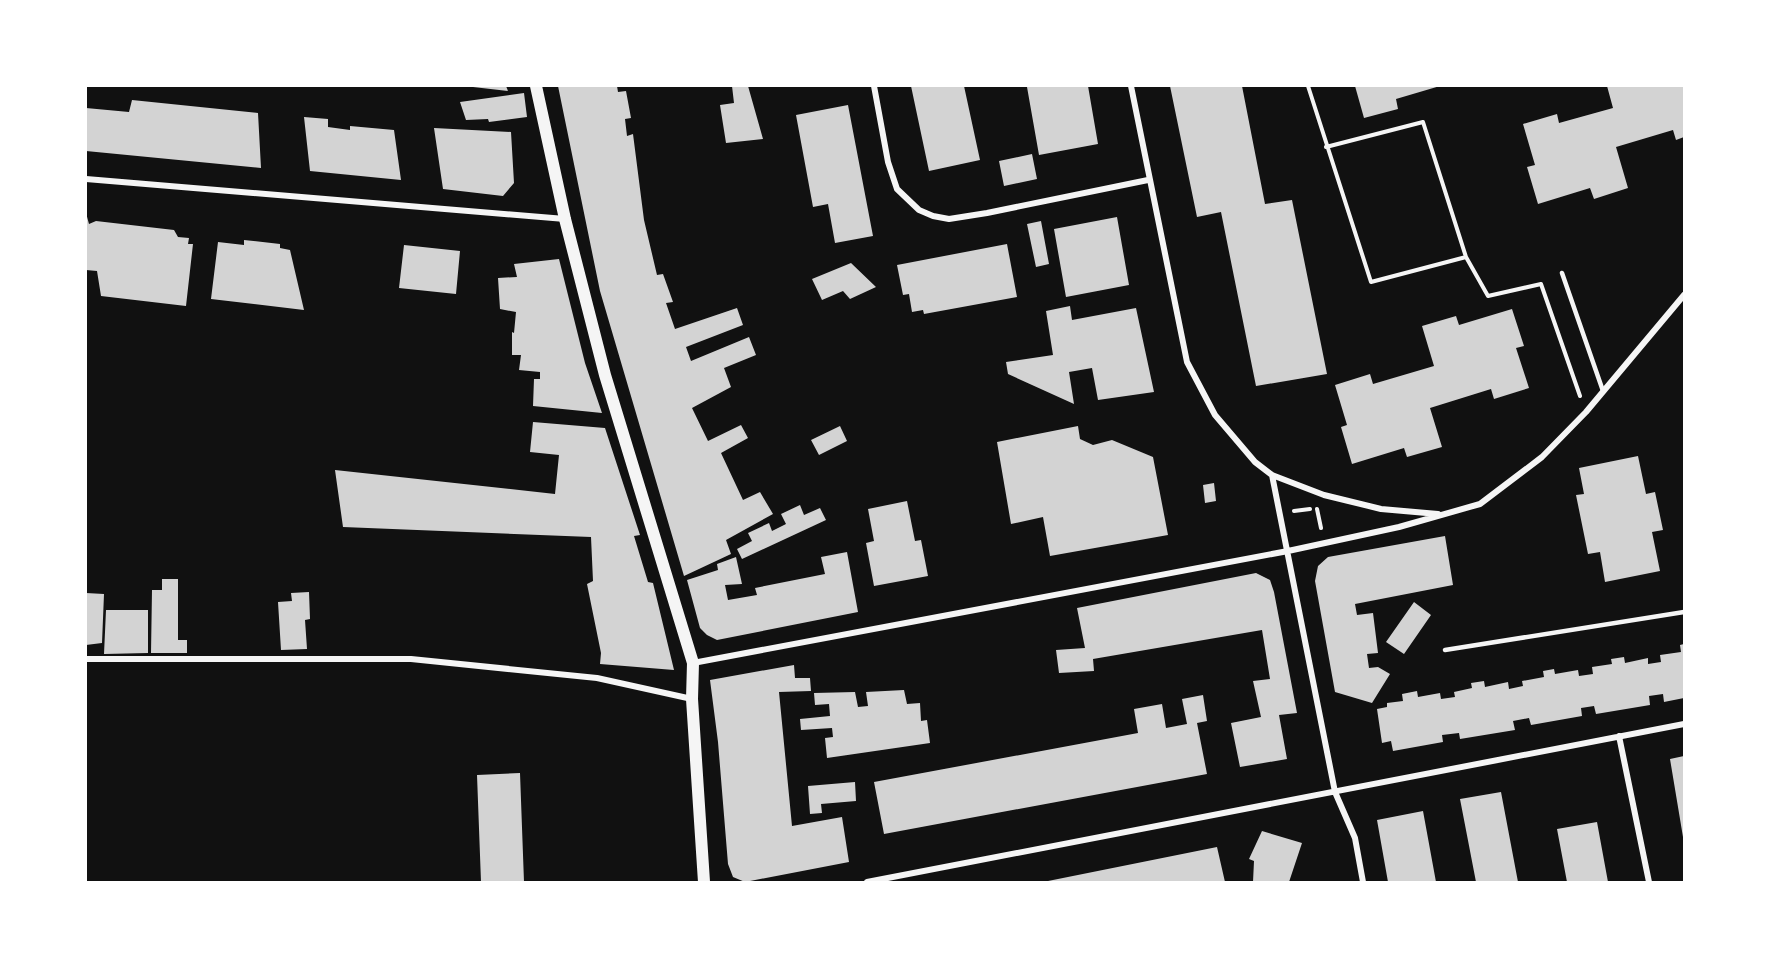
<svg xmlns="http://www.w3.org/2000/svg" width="1770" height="968" font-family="Manrope,sans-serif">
	<rect width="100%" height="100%" fill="#111"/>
	<path fill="#d3d3d3" d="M473 86H506L508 91 473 87Z
		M558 86H617L618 92 626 91 631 118 625 119 627 136 633 134 644 220 657 275 663 274 673 302 666 303 675 329 737 308 743 325 686 347 691 361 749 337 756 355 724 368 731 387 692 408 708 441 741 425 748 438 721 453 743 500 760 492 773 514 726 540 731 554 684 576 600 291Z
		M732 86H748L763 139 726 143 720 105 734 103Z
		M911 86H964L980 160 929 171Z
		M1034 86H1088L1098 144 1039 155 1027 87Z
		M1170 86H1242L1265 204 1292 200 1327 374 1256 386 1221 212 1197 217Z
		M1355 86H1440L1396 99 1398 109 1364 118Z
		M1607 86H1684V137L1676 140 1673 130 1616 147 1628 188 1594 199 1590 188 1538 204 1527 167 1535 165 1523 124 1557 114 1559 123 1613 108Z
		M524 93 527 117 489 122 488 119 466 120 460 102Z
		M132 100 258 113 261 168 86 151V108L129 112Z
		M848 105 873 236 835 243 828 204 813 207 796 115Z
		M304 117 328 119V127L350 130V126L394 130 401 180 310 171Z
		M434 128 511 132 514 183 503 196 443 189Z
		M1032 154 1037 179 1004 186 999 161Z
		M86 213 89 224 96 221 174 230 178 237 189 238 188 244H193L186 306 101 296 97 271 86 270Z
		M1117 217 1129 285 1066 297 1054 229Z
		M1041 221 1049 264 1036 267 1027 224Z
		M244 240 280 244V248L290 250 304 310 211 299 218 242 244 245Z
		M1007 244 1017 297 924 314 923 310 912 312 909 294 903 295 897 265Z
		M404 245 460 251 456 294 399 288Z
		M559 259 585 363 602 413 533 406 534 379H540V372L519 370 521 355H512V332L514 333 516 312 500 309 498 278 517 277 514 264Z
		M851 263 876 287 850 299 843 291 822 300 812 279Z
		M1070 306 1072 320 1136 308 1154 392 1098 400 1092 368 1069 372 1074 404 1008 374 1006 362 1053 355 1046 311Z
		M1512 309 1524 346 1516 348 1529 388 1494 399 1491 389 1430 408 1442 447 1407 457 1404 448 1352 464 1341 427 1347 425 1335 385 1370 374 1373 384 1434 366 1422 326 1456 316 1459 325Z
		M533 422 605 428 640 535 634 536 648 582 653 583 674 670 600 664 601 653 587 584 593 581 591 537 343 527 335 470 555 494 559 455 530 452Z
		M840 426 847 441 819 455 811 440Z
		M1078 426 1080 439 1093 445 1112 440 1153 457 1168 535 1050 556 1043 517 1011 524 997 442Z
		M1638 456 1646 494 1655 492 1663 530 1652 532 1660 571 1605 582 1600 552 1588 554 1576 495 1584 494 1579 468Z
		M1214 483 1216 501 1205 503 1203 485Z
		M907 501 915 541 921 540 928 576 874 586 866 543 874 541 868 509Z
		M800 505 804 515 820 508 826 520 742 559 737 549 752 541 748 533 769 523 772 531 786 524 781 514Z
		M1445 536 1453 585 1355 604 1357 615 1373 613 1378 653 1367 654 1369 668 1378 667 1390 674 1372 703 1335 692 1315 581 1318 566 1328 557Z
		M847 552 858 612 717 640 707 635 700 628 687 580 718 570 717 564 736 557 742 584 725 585 728 600 757 595 755 588 825 574 821 557Z
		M1256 573 1270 580 1274 592 1297 713 1279 715 1287 759 1240 767 1231 723 1261 717 1253 681 1270 679 1262 630 1093 659 1094 671 1059 673 1056 650 1085 648 1077 608Z
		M162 579H178V640H187V653H151L152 590H162Z
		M309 592 310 619 305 620 307 649 281 650 278 602 292 601 291 593Z
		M86 593 104 594 102 643 86 645Z
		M1414 602 1431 615 1404 654 1386 642Z
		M106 610H148V653L104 654Z
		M1684 644V698L1664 702 1663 694 1649 696 1650 705 1596 714 1594 706 1581 708 1582 716 1531 725 1529 718 1513 721 1515 730 1460 739 1459 733 1442 735 1443 742 1393 751 1391 741 1382 743 1377 709 1387 707V703L1403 701 1402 694 1417 691 1418 697 1440 693 1441 699 1455 697 1454 692 1472 688 1471 683 1484 681 1485 687 1508 682 1509 689 1523 686 1522 681 1544 677 1543 671 1554 669 1555 674 1578 670 1579 676 1593 674 1592 667 1612 664 1611 659 1624 657 1625 663 1648 658V664L1661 662 1660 655 1681 652 1680 645Z
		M794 665 795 678H810L811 691 779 692 792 826 842 817 849 862 745 882 733 877 728 864 718 742 710 680Z
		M904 690 907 704 920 703 921 721 927 720 930 743 827 758 825 738 833 737 832 728 801 730 800 719 830 716 829 704 815 705 814 693 855 692 858 707 868 706 866 692Z
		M1203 695 1207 721 1197 723 1207 774 884 834 874 782 1138 733 1134 709 1162 704 1166 728 1187 724 1182 699Z
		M1684 756V837H1683L1670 759Z
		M520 773 524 882H481L477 775Z
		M855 782 856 801 821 804 822 813 810 814 808 786Z
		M1501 792 1518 882H1476L1460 799Z
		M1423 811 1436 882H1388L1377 820Z
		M1597 822 1608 882H1567L1557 829Z
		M1262 831 1302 843 1289 882H1253L1254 861 1249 859Z
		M1217 847 1225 882H1048V881Z"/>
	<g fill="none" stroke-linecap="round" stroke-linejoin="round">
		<path stroke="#f5f5f5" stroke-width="4" d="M1308 86 1371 282 1466 257 1423 122 1326 147
			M1466 257 1488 296 1541 284 1580 396
			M1317 509 1321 528
			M1294 511 1310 509"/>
		<path stroke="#f5f5f5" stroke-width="4.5" d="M1562 273 1603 391
			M1445 650 1684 612"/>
		<path stroke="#f5f5f5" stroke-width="6" d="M874 86 888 162 897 189 919 210 933 216 949 219 987 213 1148 180
			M1131 86 1187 362 1215 415 1255 462 1272 475 1324 495 1381 509 1438 514
			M86 179 565 219
			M1272 475 1335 792 1355 838 1363 882
			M86 659H411L597 678 692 699
			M693 663 1288 551 1399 527 1480 504 1542 457 1586 412 1684 295
			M1619 736 1649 882
			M867 882 1684 724"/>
		<path stroke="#f5f5f5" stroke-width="12" d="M536 86 565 219 605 375 693 663 692 699 704 882"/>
	</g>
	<rect width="1770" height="968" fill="none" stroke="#ffffff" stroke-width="174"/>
</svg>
